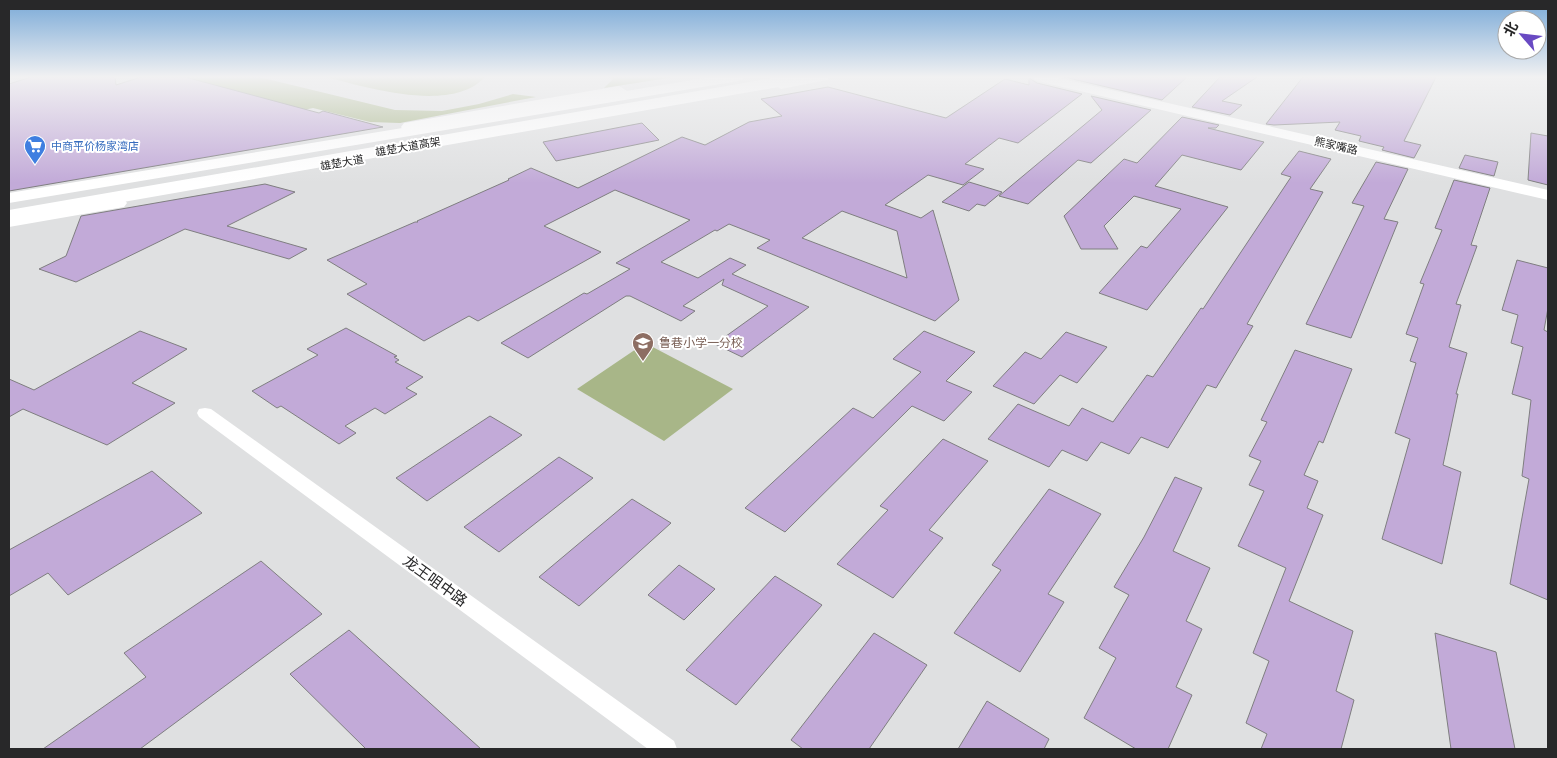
<svg xmlns="http://www.w3.org/2000/svg" width="1557" height="758" font-family="'Roboto Serif','Noto Sans SC',serif">
	<rect width="100%" height="100%" fill="#dfe0e1"/>
	<path fill="#a8b688" d="M325 77H485C451 114 367 87 325 77Z
		M645 343 733 389 664 441 577 389Z"/>
	<path fill="#a3b282" d="M187 77H259L395 110 442 111 479 104 513 94 536 97 400 123 370 122 313 108 294 112 167 84Z
		M606 77H675L604 88 613 79Z"/>
	<path fill="#c2aad8" stroke="#7f7e80" fill-rule="evenodd" d="M31 77H115L116 85 141 77H185L319 113 323 111 383 127 9 191V84Z
		M1064 77H1187L1162 100Z
		M1220 77H1257L1222 101 1242 105 1230 115 1192 107Z
		M1303 77H1436L1404 141 1421 145 1414 158 1382 150 1384 147 1359 141 1361 136 1335 130 1340 122 1274 125 1266 124Z
		M1029 78 1037 83 1082 94 1018 143 999 138 965 164 984 169 963 185 928 175 885 205 921 218 933 210 959 300 935 321 757 248 770 240 729 224 717 231 715 230 661 262 698 278 730 258 746 265 732 274 809 307 742 357 715 344 768 306 722 285 724 279 683 306 695 311 681 321 630 296H626L528 358 501 343 584 293 587 294 630 269 616 263 690 220 615 190 544 226 601 252 478 321 469 316 424 341 347 294 367 284 327 260 415 222H418L417 221 509 180 508 179 531 168 578 188 682 137 705 145 749 122 782 116 761 99 828 87 946 118 1005 79 1029 85ZM842 211 897 231 907 278 802 238Z
		M1091 96 1151 110 1091 163 1078 160 1028 204 999 196 1102 110Z
		M1182 117 1219 125 1216 128H1208L1264 142 1241 170 1182 155 1155 186 1228 207 1147 310 1099 293 1141 246 1147 248 1181 209 1134 196 1104 226 1118 249H1081L1064 216 1124 159 1137 163Z
		M642 123 659 140 556 161 543 142Z
		M1531 133 1548 136V185L1528 180Z
		M1299 151 1331 159 1310 189 1323 192 1247 324 1253 326 1216 388 1207 385 1168 448 1141 437 1129 454 1101 442 1087 461 1062 450 1049 467 988 439 1018 404 1069 426 1082 408 1113 422 1147 375 1153 377 1201 308 1203 309 1291 177 1281 174Z
		M1465 155 1498 162 1494 176 1459 168Z
		M1376 162 1408 169 1384 219 1398 222 1351 338 1306 324 1364 206 1352 203Z
		M1454 180 1490 188 1471 245 1477 246 1456 304 1461 305 1449 347 1467 353 1456 394H1458L1443 465 1461 472 1442 564 1382 539 1410 439 1395 433 1416 363 1410 361 1418 338 1406 334 1424 284 1420 283 1442 230 1435 228Z
		M969 182 1002 192 985 206 977 204 969 211 942 202Z
		M265 184 295 192 227 226 307 249 289 259 185 229 76 282 39 269 66 256 81 216Z
		M1517 260 1548 268V308L1544 330 1548 332V600L1510 584 1529 479 1522 476 1531 400 1512 394 1523 347 1511 343 1518 315 1502 310Z
		M346 328 397 356 394 357 399 360 395 362 423 377 406 388 417 394 385 414 375 408 345 426 356 433 339 444 281 406 277 408 252 391 318 355 307 349Z
		M140 331 187 349 132 383 175 403 107 445 23 409 9 417V379L34 390Z
		M924 331 975 352 946 381 972 392 944 421 912 406 785 532 745 508 853 408 873 418 921 372 893 359Z
		M1066 332 1107 347 1077 383 1060 375 1034 404 993 386 1025 352 1041 359Z
		M1295 350 1352 369 1323 443 1319 441 1304 475 1318 481 1307 508 1323 515 1289 601 1353 631 1336 691 1354 700 1341 749H1261L1267 734 1246 723 1269 661 1253 653 1286 568 1238 546 1264 491 1249 485 1261 461 1249 456 1267 422 1261 420Z
		M490 416 522 435 427 501 396 478Z
		M943 439 988 461 929 530 943 538 893 598 837 564 888 510 880 506Z
		M559 457 593 478 499 552 464 527Z
		M152 471 202 513 68 595 48 573 9 596V550Z
		M1175 477 1202 488 1173 551 1210 568 1186 621 1202 629 1176 687 1192 695 1168 749H1136L1084 718 1116 658 1099 648 1129 595 1114 587 1144 537Z
		M1049 489 1101 514 1048 594 1064 602 1020 672 954 633 1001 570 992 565Z
		M632 499 671 523 579 606 539 577Z
		M261 561 322 614 140 749H43L146 677 124 653Z
		M679 565 715 589 684 620 648 595Z
		M775 576 822 605 736 705 686 670Z
		M349 630 481 749H366L290 674Z
		M874 633 927 665 869 749H803L791 740Z
		M1435 633 1496 652 1515 749H1451Z
		M987 701 1049 739 1044 749H958Z"/>
	<g fill="none" stroke-linecap="round" stroke-linejoin="round">
		<path fill="#fff" fill-rule="evenodd" d="M205 408 211 409 674 741 677 749H648L199 417 197 413 199 409Z"/>
		<path fill="#fff" fill-rule="evenodd" d="M1031 77H1054L1548 190V200L1037 81Z"/>
		<path fill="#fff" fill-rule="evenodd" d="M711 77H745L738 81 9 203V193Z
			M799 77H829L827 80 781 89 774 85 776 82Z
			M118 198 124 199 127 203 124 207 9 227V217Z"/>
		<path fill="#fff" fill-rule="evenodd" d="M778 77H815L807 82 9 222V210Z
			M619 86 627 91 625 94 410 132 404 131 401 127 404 123 410 122Z"/>
	</g>
	<linearGradient id="sky" x2="0" y2="1"><stop stop-color="#79a9d7"/><stop offset="0.42" stop-color="#f1f1f2"/><stop offset="1" stop-color="#f1f1f2" stop-opacity="0"/></linearGradient>
	<rect width="1557" height="183" fill="url(#sky)"/>
	<defs>
		<g id="supermarket-pin" transform="scale(1.125)"><path d="M0 17L-7.5 6A9.5 9.5 0 1 1 7.5 6Z" fill="#3f7fe0" stroke="#fff"/><path d="M-6-5.5h2.5l.6 2H6L4.5 2H-2.5L-4.4-4H-6ZM-1.5 3.2a1.3 1.3 0 1 0 .1 0ZM3 3.2a1.3 1.3 0 1 0 .1 0Z" fill="#fff"/></g>
		<g id="school-pin" transform="scale(1.125)"><path d="M0 17L-7.5 6A9.5 9.5 0 1 1 7.5 6Z" fill="#8d6e63" stroke="#fff"/><path d="M0-5L7-2L0 1L-7-2ZM-4 1L0 2.5L4 1V4Q0 6-4 4Z" fill="#fff"/></g>
	</defs>
	<g fill-rule="evenodd">
		<use href="#supermarket-pin" x="35" y="146"/>
		<use href="#school-pin" x="643" y="343"/>
	</g>
	<g text-anchor="middle" dominant-baseline="central" stroke-width="4" stroke-linejoin="round" paint-order="stroke">
		<g font-size="11" fill="#366cbe" stroke="#fff" text-anchor="start">
			<text x="51" y="146">中商平价杨家湾店</text>
		</g>
		<g font-size="11" fill="#282829" stroke="#fff">
			<text transform="translate(1336 146) rotate(13)">熊家嘴路</text>
			<text transform="translate(408 147) rotate(-10)">雄楚大道高架</text>
			<text transform="translate(342 163) rotate(-10)">雄楚大道</text>
		</g>
		<g font-size="12" fill="#785e54" stroke="#fff" text-anchor="start">
			<text x="659" y="343">鲁巷小学一分校</text>
		</g>
		<g font-size="15" fill="#282829" stroke="#fff">
			<text transform="translate(435 581) rotate(36)">龙王咀中路</text>
		</g>
	</g>
	<rect width="1557" height="758" fill="none" stroke="#282829" stroke-width="20"/>
	<g transform="translate(1522 35) rotate(298)"><circle r="24" fill="#ffffff" stroke="#a9a9a9"/>
	<path d="M0-4L9 19L0 12L-9 19Z" fill="#694ac3"/>
	<text y="-8" font-size="14" font-weight="bold" text-anchor="middle" fill="#282829">北</text>
	</g>
</svg>
